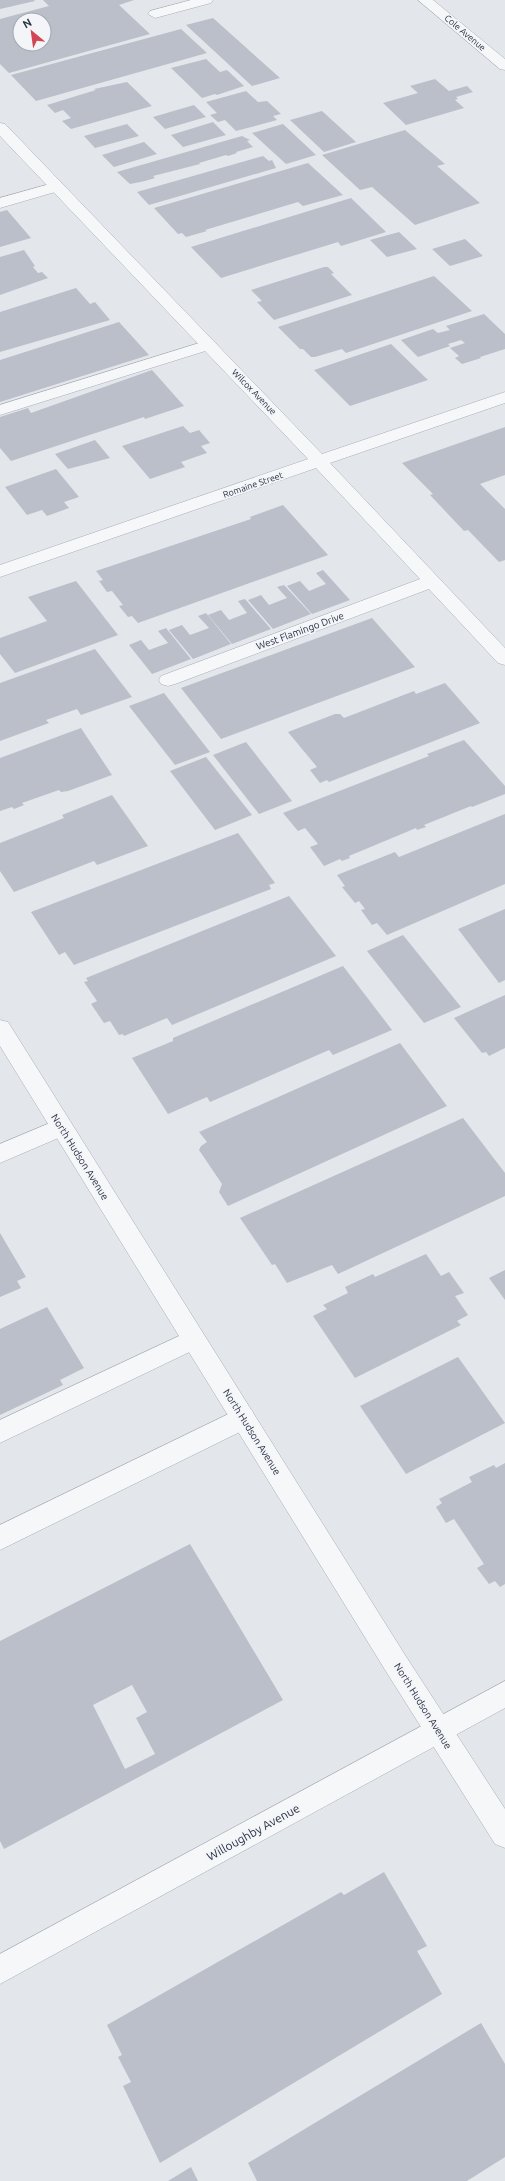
<svg xmlns="http://www.w3.org/2000/svg" width="505" height="2181" font-family="Ubuntu,sans-serif">
	<rect width="100%" height="100%" fill="#e3e6eb"/>
	<path fill="#babfc9" fill-rule="evenodd" d="M0 0H34L35 1 0 9Z
		M43 0H134L119 5 150 34 9 73 0 64V19L49 6ZM20 20H44V44H20Z
		M213 18 280 78 252 86 186 25Z
		M181 29 207 53 36 101 11 75Z
		M206 59 220 72 227 70 244 86 217 95 215 94 202 98 171 68Z
		M435 79 449 91 467 86 473 92 456 97 458 99 455 100 464 108 406 125 383 103 418 93 410 86Z
		M127 82 152 106 71 129 62 121 71 118 63 110 55 113 47 105 96 90 94 89Z
		M246 91 258 102 267 101 281 114 273 116 277 120 236 131 225 120 218 122 210 115 217 113 206 102Z
		M194 105 206 117 165 129 153 117Z
		M322 111 356 142 324 152 290 120Z
		M213 122 226 135 183 147 171 135Z
		M127 124 139 136 95 148 84 136Z
		M283 124 316 155 286 164 252 133Z
		M405 130 445 164 437 166 480 203 415 225 372 187 360 190 322 155Z
		M242 136 250 140 247 141 253 147 236 152 237 153 228 156 226 155 199 163 200 164 153 176 155 178 145 181 130 184 117 172Z
		M144 142 157 154 114 167 102 155Z
		M263 156 269 161 272 160 276 168 149 205 137 192Z
		M308 163 343 195 303 206 298 202 205 230 207 231 186 237 182 233 178 234 154 208Z
		M351 198 386 232 341 246 338 242 221 278 191 247Z
		M7 210 31 238 0 247V212Z
		M399 232 417 249 387 257 370 240Z
		M465 239 483 256 450 266 432 249Z
		M24 250 35 266 33 267 38 273 42 272 48 278 0 295V257Z
		M324 267H328L334 273 331 274 352 295 274 320 257 302 262 301 251 290Z
		M434 276 472 311 346 353 342 349 315 357H311L303 349H300L278 327Z
		M76 288 90 304 95 302 110 320 0 352V312Z
		M484 314 505 334V349L480 357 481 358 462 364 455 358 459 356 450 348 465 343 461 340 448 344 450 346 418 357 401 340 433 329 438 333 450 330 446 326Z
		M119 322 149 355 0 402V360Z
		M391 344 428 380 350 406 314 370Z
		M152 370 184 406 145 419 144 417 11 461 0 448V417L28 408 31 413Z
		M183 426 190 433 199 430 210 443 201 446 207 453 181 462 185 467 150 479 122 446Z
		M505 427V475L480 484 505 509V560L499 562 468 530 464 531 430 495 433 494 402 463Z
		M95 440 110 458 68 469 55 454Z
		M56 469 79 497 64 502 69 508 47 516 42 510 27 515 5 487Z
		M283 505 328 555 138 623 132 616 128 617 119 606 123 605 112 591 107 592 99 581 103 580 96 571 251 519 250 517Z
		M323 570 350 600 312 614 287 586 300 581 309 591 326 584 316 573Z
		M76 581 118 635 15 673 0 654V638L47 621 28 597Z
		M284 585 311 614 273 629 248 600 261 595 269 605 287 598 277 587Z
		M245 599 271 629 232 644 208 615 221 610 229 620 247 613 238 601Z
		M206 613 231 644 193 659 169 630 182 625 190 635 209 628 198 616Z
		M372 618 415 667 221 739 181 688Z
		M166 628 191 659 152 674 129 645 141 640 149 650 168 643 158 631Z
		M95 649 132 697 81 715 77 709 46 720 49 723 0 741V683Z
		M445 683 480 723 329 782 327 780 320 783 310 770 317 767 288 732 335 714H340L344 718 414 691 416 694Z
		M164 693 210 752 175 765 129 706Z
		M81 728 112 775 68 791 61 792 59 790 22 803 24 805 14 809 12 807 0 811V758Z
		M464 740 505 786V794L472 807 471 806 424 825 426 827 417 830 416 828 349 856 350 858 342 861 340 859 324 866 310 847 318 844 305 828 298 831 283 813 429 756 427 754Z
		M246 742 292 801 259 814 213 755Z
		M206 757 252 815 215 830 170 771Z
		M112 795 148 846 97 865 94 861 14 892 0 871V843L64 818 62 815Z
		M505 814V884L387 935 377 923 372 925 361 910 365 909 359 901 355 903 342 887 345 886 337 875 395 852 399 857Z
		M238 833 275 883 269 885 271 889 74 965 65 952 59 955 31 912Z
		M289 896 336 956 172 1025 167 1018 124 1036 123 1034 119 1035 110 1021 104 1023 91 1004 97 1001 84 982 88 981 86 978Z
		M505 909V980L499 983 458 929Z
		M403 935 461 1007 424 1023 367 951Z
		M343 966 392 1030 333 1055 329 1050 210 1102 207 1097 168 1114 132 1058 173 1041V1038Z
		M505 995V1048L489 1056 486 1052 482 1053 454 1018Z
		M400 1043 447 1106 228 1206 219 1192 222 1184 199 1150 201 1146 207 1142 199 1132Z
		M463 1118 505 1173V1196L338 1274 332 1265 287 1283 275 1264 272 1265 240 1218Z
		M0 1233 26 1277 17 1281 21 1288 0 1297Z
		M426 1254 441 1276 449 1272 464 1293 455 1296 468 1315 457 1321 461 1325 355 1378 313 1316 327 1309 323 1305 348 1293 345 1287 373 1274 375 1277Z
		M505 1270V1300L489 1278Z
		M47 1307 84 1368 60 1380 63 1385 0 1415V1329Z
		M458 1357 505 1423 406 1474 360 1406Z
		M505 1463V1584L500 1587 495 1581 489 1584 477 1568 484 1564 454 1519 446 1523 436 1507 442 1503 439 1499 472 1482 469 1477 494 1465 496 1468Z
		M190 1544 283 1700 4 1849 0 1841V1641ZM132 1685 147 1712 136 1718 155 1754 125 1769 93 1705Z
		M384 1872 427 1946 417 1951 442 1994 160 2163 123 2086 131 2082 118 2057 122 2055 107 2025 341 1892 344 1895Z
		M481 2023 505 2064V2157L467 2181H257L248 2163Z
		M191 2167 198 2181H168Z"/>
	<g fill="none" stroke-linecap="round" stroke-linejoin="round">
		<g stroke="#a8acb6" stroke-width="1">
			<path id="service" d="M191 0H213L211 3 155 18 148 14 150 11Z
				M57 182 62 184 65 187 62 190 0 208V198Z
				M209 340 215 342 217 345 215 348 0 415V405Z
				M62 1118 70 1121 73 1127 70 1133 0 1163V1144Z
				M194 1329 202 1332 206 1339 202 1346 0 1443V1420Z
				M243 1407 252 1410 255 1418 252 1426 0 1550V1525Z"/>
		</g>
		<g stroke="#a8acb6" stroke-width="1">
			<path id="minor" d="M418 0H433L505 59V70L500 69Z
				M0 123 5 124 322 454 505 392V403L330 463 505 648V665L498 663 429 589 175 684 168 686 161 684 159 680 161 676 420 579 316 468 0 577V565L308 459 0 136Z
				M0 1020 8 1022 405 1655 505 1809V1848L495 1844 387 1673 0 1046Z"/>
		</g>
		<g stroke="#a8acb6" stroke-width="1">
			<path id="tertiary" d="M505 1681V1708L0 1984V1954Z"/>
		</g>
		<use href="#service" fill="#f6f7f9" fill-rule="evenodd"/>
		<use href="#minor" fill="#f6f7f9" fill-rule="evenodd"/>
		<use href="#tertiary" fill="#f6f7f9" fill-rule="evenodd"/>
	</g>
	<g text-anchor="middle" dominant-baseline="central" stroke-width="3.5" stroke-linejoin="round" paint-order="stroke">
		<g font-size="9" fill="#2a3244" stroke="#f3f5f8">
			<text transform="translate(465 33) rotate(40)">Cole Avenue</text>
			<text transform="translate(254 392) rotate(46)">Wilcox Avenue</text>
			<text transform="translate(253 485) rotate(-19)">Romaine Street</text>
		</g>
		<g font-size="10" fill="#2a3244" stroke="#f3f5f8">
			<text transform="translate(300 631) rotate(-20)">West Flamingo Drive</text>
			<text transform="translate(80 1157) rotate(58)">North Hudson Avenue</text>
			<text transform="translate(252 1432) rotate(58)">North Hudson Avenue</text>
			<text transform="translate(423 1706) rotate(58)">North Hudson Avenue</text>
		</g>
		<g font-size="12" fill="#2a3244" stroke="#f3f5f8">
			<text transform="translate(253 1832) rotate(-29)">Willoughby Avenue</text>
		</g>
	</g>
	<g transform="translate(32 32) rotate(331)"><circle r="19" fill="#f3f5f8" stroke="#a3a7b0"/>
	<path d="M0-3L7 15L0 10L-7 15Z" fill="#d24654"/>
	<text y="-6" font-size="11" font-weight="bold" text-anchor="middle" fill="#2a3244">N</text>
	</g>
</svg>
